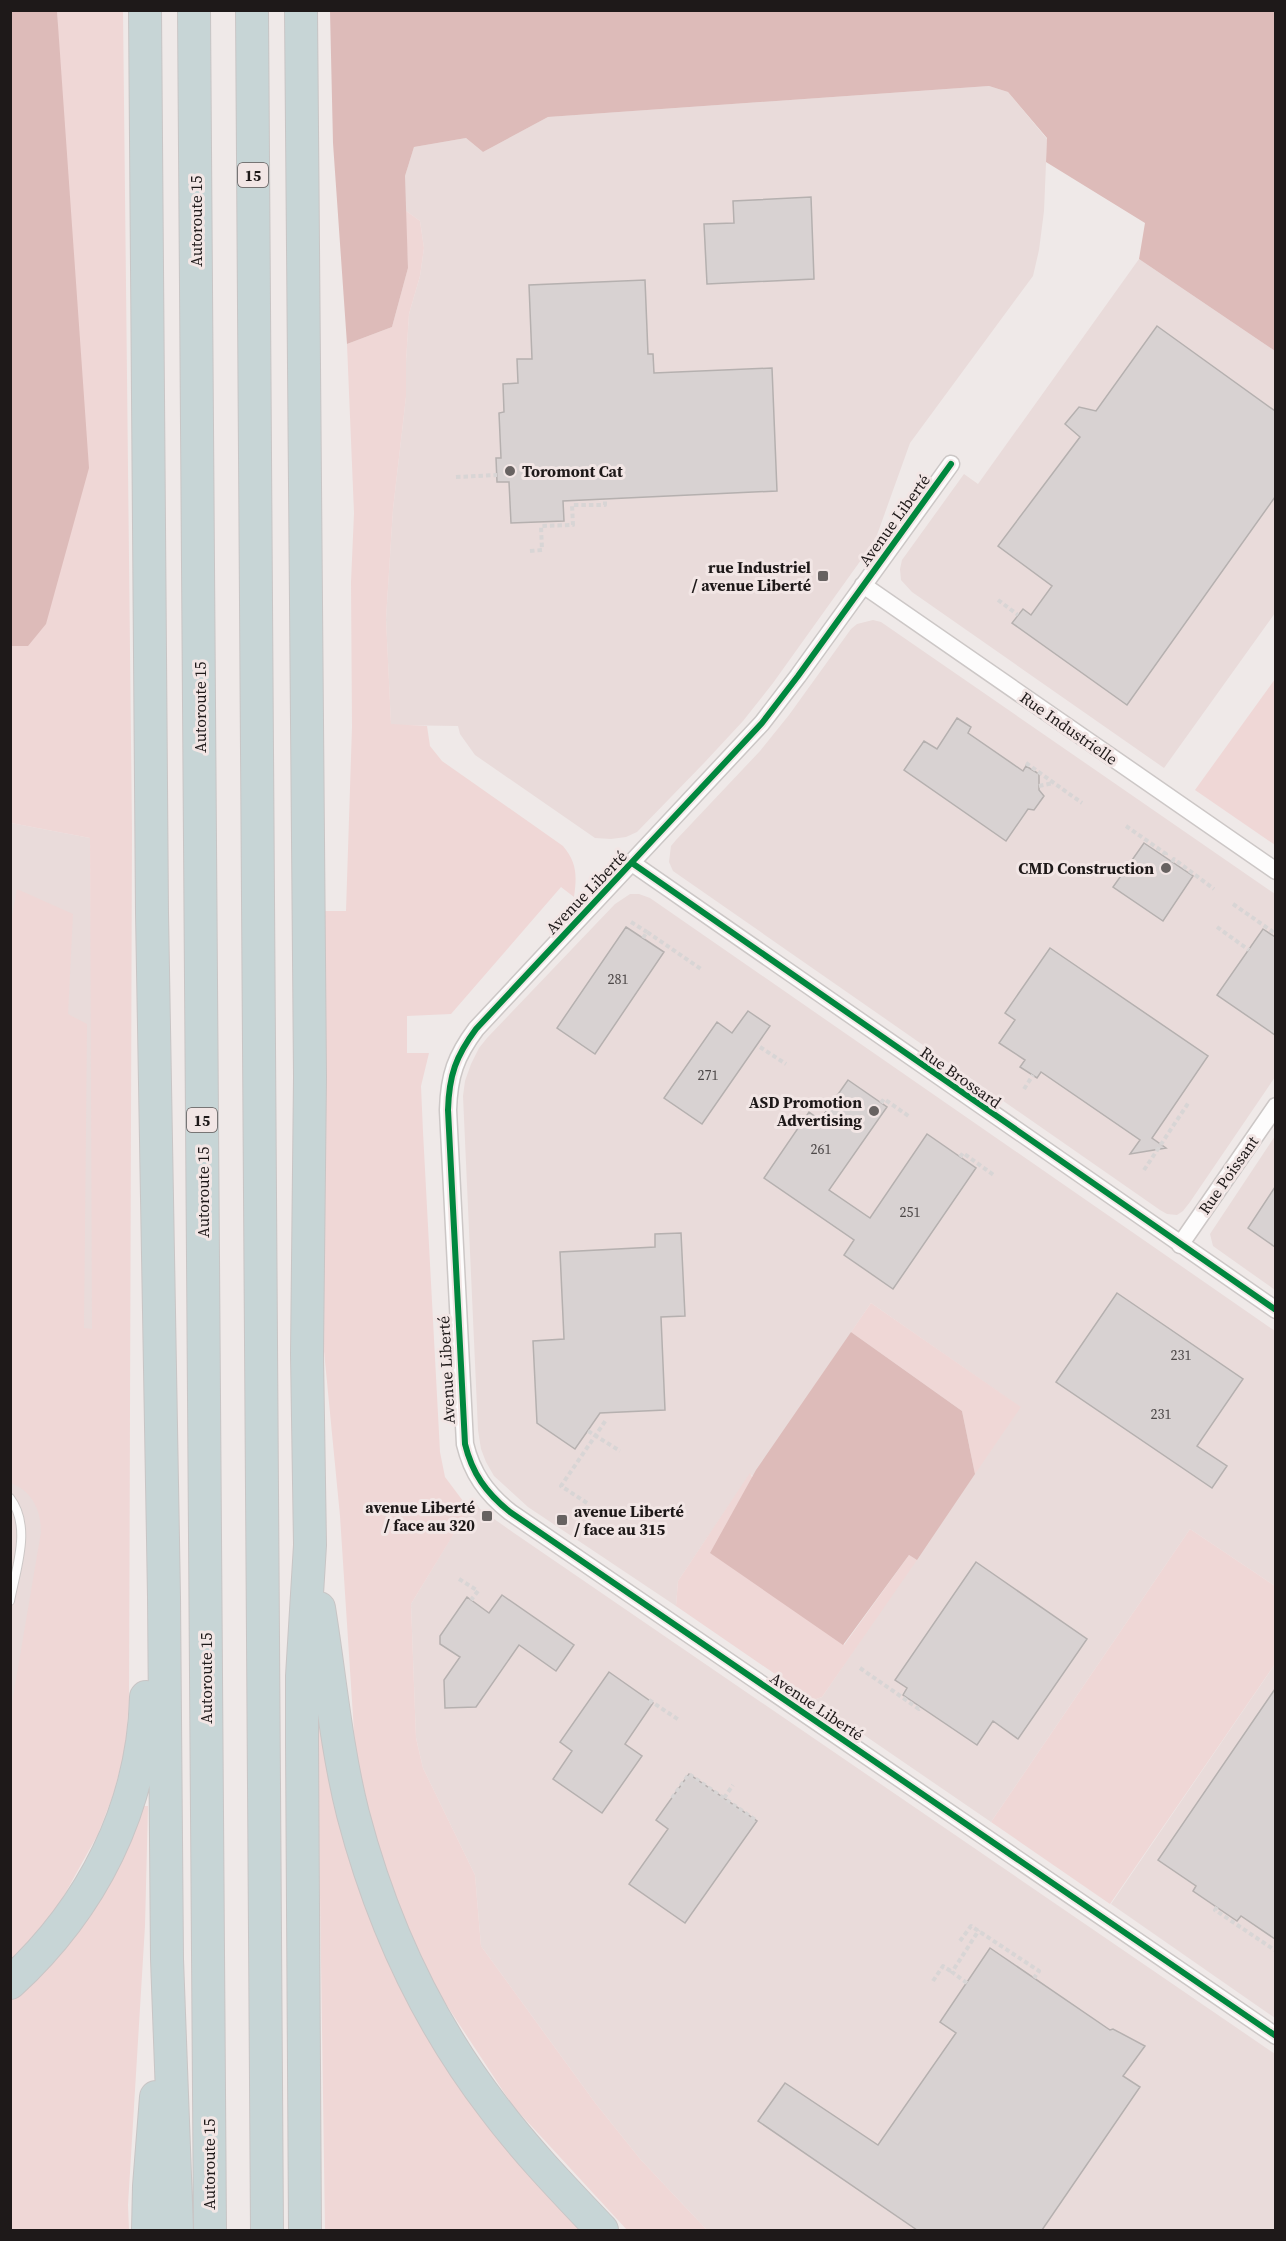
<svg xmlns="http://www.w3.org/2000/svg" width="1286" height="2241" font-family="'Source Serif 4',serif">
	<rect width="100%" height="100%" fill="#efe9e8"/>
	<path fill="#e9dbda" d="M989 86 1008 92 1047 139 1044 211 1039 250 1033 276 910 443 877 535 871 546 773 683 743 721 704 763 637 832 626 837 611 839 595 838 475 755 460 734 458 726 391 725 386 619 393 509 406 397V362L409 314 420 276 424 248 420 221 405 210V176L414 147 466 138 483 152 548 117Z
		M1139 259 1275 351V613L1164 768 912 592 901 580 900 569 902 560 964 474 978 484Z
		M873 620 881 622 1275 894V1077L1190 1202 1183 1211 1177 1215 1167 1214 1160 1210 673 871 669 862 671 846 676 840 760 751 789 715 851 629 857 624Z
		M11 823 90 838 92 1025V1329L11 1828Z
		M630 894H639L650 898 1275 1331V1586L1190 1529 991 1822 813 1700 822 1697 1020 1407 871 1303 753 1476 750 1474 678 1581 676 1606 528 1507 494 1476 486 1462 481 1449 478 1430 463 1096 465 1081 471 1064 479 1048 487 1038 615 904Z
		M1275 1136V1290L1213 1246 1210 1234Z
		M474 1500 480 1509 514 1533 1275 2054V2230H707L641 2160 596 2104 481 1946 475 1875 423 1768 416 1738 411 1604Z
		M1275 1664V2018L1111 1904Z"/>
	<path fill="#efd7d6" d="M57 11H123L132 832 129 1702 125 1750 113 1795 98 1834 56 1910 11 1961V1709L41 1532C41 1510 32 1491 11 1483L10 927 17 889 73 914 68 1014 87 1024 84 1328 92 1329 90 838 11 823 10 646H28L59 57Z
		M405 210 420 221 424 248 420 276 409 314 406 362V397L393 509 386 619 391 724 427 726 430 746 442 761 563 846C577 863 577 875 574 897L561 887 451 1014 407 1016V1053H429L421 1086 423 1132 440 1452 445 1477 469 1509 411 1604 416 1738 423 1768 475 1875 481 1946 596 2104 641 2160 707 2230H627L513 2106 438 1992 407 1925 385 1866 366 1806 355 1747 340 1516 324 1351 325 911H346L352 727 351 582 354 513 347 344 392 327 408 268Z
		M1275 679 1276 845H1275L1195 790Z
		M871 1303 1021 1407 975 1474 962 1411 851 1332Z
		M750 1473 844 1645 909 1555 917 1560 822 1697 813 1700 676 1606 678 1581Z
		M1190 1529 1275 1586V1664L1110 1904 991 1822Z
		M317 1692 358 1871 586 2230H325Z
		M139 1806H148L145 1926 128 2205 129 2230H11V1997Z"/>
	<path fill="#ddbbb9" d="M10 11H57L89 468 46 624 28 646H11Z
		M330 11H1275V351L1139 259 1145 223 1046 162 1047 138 1008 92 989 86 548 117 483 152 466 138 414 147 405 176 408 268 392 327 347 344 333 143Z
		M851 1332 962 1411 975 1474 917 1560 909 1555 843 1645 710 1553 756 1470Z"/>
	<path fill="#d8d2d2" stroke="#b5b0af" stroke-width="1.5" d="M811 197 814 279 707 284 704 224 734 223 733 201Z
		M645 280 648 354H653L654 373 772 368 777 491 563 501 564 521 511 523 509 482H497L496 458H501L499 413 504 412 503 384 518 383 517 359H532L529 285Z
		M1157 326 1275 411V497L1127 705 1012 623 1023 609 1031 615 1052 586 998 546 1080 437 1065 424 1079 407 1096 411Z
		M957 718 971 727 968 733 1023 771 1026 766 1039 774V790L1044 796 1034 810 1028 809 1006 841 904 770 924 741 937 749Z
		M1144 843 1193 876 1163 921 1113 887Z
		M626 927 664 952 595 1054 557 1028Z
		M1263 929 1275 937V1035L1217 995Z
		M1050 948 1208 1056 1152 1138 1166 1148 1130 1154 1140 1140 1041 1072 1037 1078 1020 1067 1025 1060 999 1043 1015 1020 1005 1013Z
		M748 1011 770 1026 702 1124 664 1098 717 1022 732 1033Z
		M848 1080 887 1107 829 1190 870 1218 927 1134 976 1168 893 1289 844 1255 854 1240 764 1178 809 1112 820 1120Z
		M1275 1187V1247L1248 1228Z
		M681 1233 685 1316 661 1317 665 1410 600 1413 575 1449 537 1423 533 1341 564 1339 560 1252 655 1247V1234Z
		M1117 1293 1243 1379 1197 1446 1227 1466 1212 1488 1056 1382Z
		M976 1562 1087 1639 1018 1739 993 1721 977 1745 903 1695 907 1688 895 1680Z
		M502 1595 574 1645 556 1671 519 1645 476 1707 445 1708 444 1680 460 1657 440 1644V1636L467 1597 489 1613Z
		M609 1672 653 1703 625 1744 642 1756 602 1813 553 1779 572 1751 560 1742Z
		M1275 1689V1939L1241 1916 1237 1921 1193 1891 1196 1886 1158 1860Z
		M689 1774 757 1821 685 1923 629 1884 668 1829 656 1820Z
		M990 1948 1110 2030 1113 2029 1145 2046 1123 2076 1140 2087 1042 2230H917L758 2121 785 2083 878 2145 956 2033 940 2022Z"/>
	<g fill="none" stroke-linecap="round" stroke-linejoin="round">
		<g stroke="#ccc7c6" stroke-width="10">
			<path id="lane" d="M10 1498C32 1527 16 1568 10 1601"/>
		</g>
		<g stroke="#ccc7c6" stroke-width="19">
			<path id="street" d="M951 464 798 676 762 723 476 1029C456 1056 449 1075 448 1110L465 1444C472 1473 486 1493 510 1512L1276 2036
				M863 585 1276 871
				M632 863 1276 1310
				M1180 1245 1276 1106"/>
		</g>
		<g stroke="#c8c5c5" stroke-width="34">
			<path id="highway" d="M145 10 152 913 164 1597 167 1959 177 2230
				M194 10 210 2230
				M252 10 267 2230
				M301 10 310 1077 307 1355 310 1545 302 1676V1743L305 2230
				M319 1608C330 1676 336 1747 353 1814 381 1921 427 2021 494 2108 527 2152 565 2191 602 2230
				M10 1983C92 1908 143 1808 146 1697
				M148 2230 149 2186 156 2097"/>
		</g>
		<path stroke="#d8d5d5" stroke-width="4" stroke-dasharray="4.5 3" stroke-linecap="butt" d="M456 477 497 475
			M530 551 542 550 541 526 573 525 572 505H605V499
			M998 600 1018 615
			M1026 763 1082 803
			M1039 786 1053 783
			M1126 826 1166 854 1165 856
			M1172 862 1174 859 1214 889
			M1233 904 1276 934
			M631 922 647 932
			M1217 927 1249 950
			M643 938 647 932 701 969
			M760 1047 786 1064
			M1024 1089 1033 1075
			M881 1103 884 1099 910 1117
			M960 1157 963 1153 995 1176
			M1144 1170 1189 1102
			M588 1431 620 1451
			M587 1503 561 1486 606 1420
			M459 1579 478 1591 471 1600
			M860 1668 919 1709 921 1707
			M649 1700 679 1720
			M672 1798 689 1774 757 1821
			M724 1798 733 1785
			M1217 1907 1215 1910 1276 1951
			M960 1941 971 1926 1039 1971 1034 1978
			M933 1981 943 1966 952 1972
			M967 1983 952 1972 979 1930"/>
		<use href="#lane" stroke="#fdfcfc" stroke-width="8"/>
		<use href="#street" stroke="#fdfcfc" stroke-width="16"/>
		<use href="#highway" stroke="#c7d5d6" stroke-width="32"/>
		<g stroke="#f2e6e5" stroke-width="10">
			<path id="cycleway" d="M951 464 798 676 762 723 476 1029C456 1056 449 1075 448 1110L465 1444C472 1473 486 1493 510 1512L1276 2036
				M632 863 1276 1310"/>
		</g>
		<use href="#cycleway" stroke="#00873e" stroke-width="6"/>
	</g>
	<g fill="#676261" stroke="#f2e6e5" stroke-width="2">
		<circle cx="510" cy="471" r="6"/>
		<rect x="817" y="570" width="12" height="12" rx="3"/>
		<circle cx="1166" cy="868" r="6"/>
		<circle cx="874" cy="1111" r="6"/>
		<rect x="481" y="1510" width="12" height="12" rx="3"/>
		<rect x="556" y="1514" width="12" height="12" rx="3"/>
	</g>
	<g text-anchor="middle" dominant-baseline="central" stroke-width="6" stroke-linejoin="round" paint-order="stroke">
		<g font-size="14" fill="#4c4747">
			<text x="618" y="979">281</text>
			<text x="708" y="1075">271</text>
			<text x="821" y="1149">261</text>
			<text x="910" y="1212">251</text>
			<text x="1181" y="1355">231</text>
			<text x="1161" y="1414">231</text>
		</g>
		<g fill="#f2e6e5" stroke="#5e5656" stroke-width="1.5">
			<rect x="238" y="163" width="30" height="24" rx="4.5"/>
			<rect x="187" y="1108" width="30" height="24" rx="4.5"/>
		</g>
		<g font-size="15" font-weight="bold" fill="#1e1919">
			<text x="253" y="175">15</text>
			<text x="202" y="1120">15</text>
		</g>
		<g font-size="16" fill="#1e1919" stroke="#f2e6e5">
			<text transform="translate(196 221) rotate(-90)">Autoroute 15</text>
			<text transform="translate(894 520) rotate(-54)">Avenue Liberté</text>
			<text transform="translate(200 707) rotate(-90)">Autoroute 15</text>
			<text transform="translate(1069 728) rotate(35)">Rue Industrielle</text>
			<text transform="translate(586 892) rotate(-46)">Avenue Liberté</text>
			<text transform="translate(961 1077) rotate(35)">Rue Brossard</text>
			<text transform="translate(1228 1175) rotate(-55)">Rue Poissant</text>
			<text transform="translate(203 1192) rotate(-90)">Autoroute 15</text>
			<text transform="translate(446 1370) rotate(-93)">Avenue Liberté</text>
			<text transform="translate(206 1678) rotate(-90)">Autoroute 15</text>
			<text transform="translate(817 1706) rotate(34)">Avenue Liberté</text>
			<text transform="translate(209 2164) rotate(-90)">Autoroute 15</text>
		</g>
		<g font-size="16" font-weight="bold" fill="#1e1919" stroke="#f2e6e5" text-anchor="end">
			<text x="522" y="471" text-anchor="start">Toromont Cat</text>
			<text x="811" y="567">rue Industriel<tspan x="811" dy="18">/ avenue Liberté</tspan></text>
			<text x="1154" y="868">CMD Construction</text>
			<text x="862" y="1102">ASD Promotion<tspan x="862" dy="18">Advertising</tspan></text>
			<text x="475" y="1507">avenue Liberté<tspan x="475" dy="18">/ face au 320</tspan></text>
			<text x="574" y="1511" text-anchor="start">avenue Liberté<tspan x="574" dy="18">/ face au 315</tspan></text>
		</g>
	</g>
	<rect width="1286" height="2241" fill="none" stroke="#1e1919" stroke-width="24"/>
</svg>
